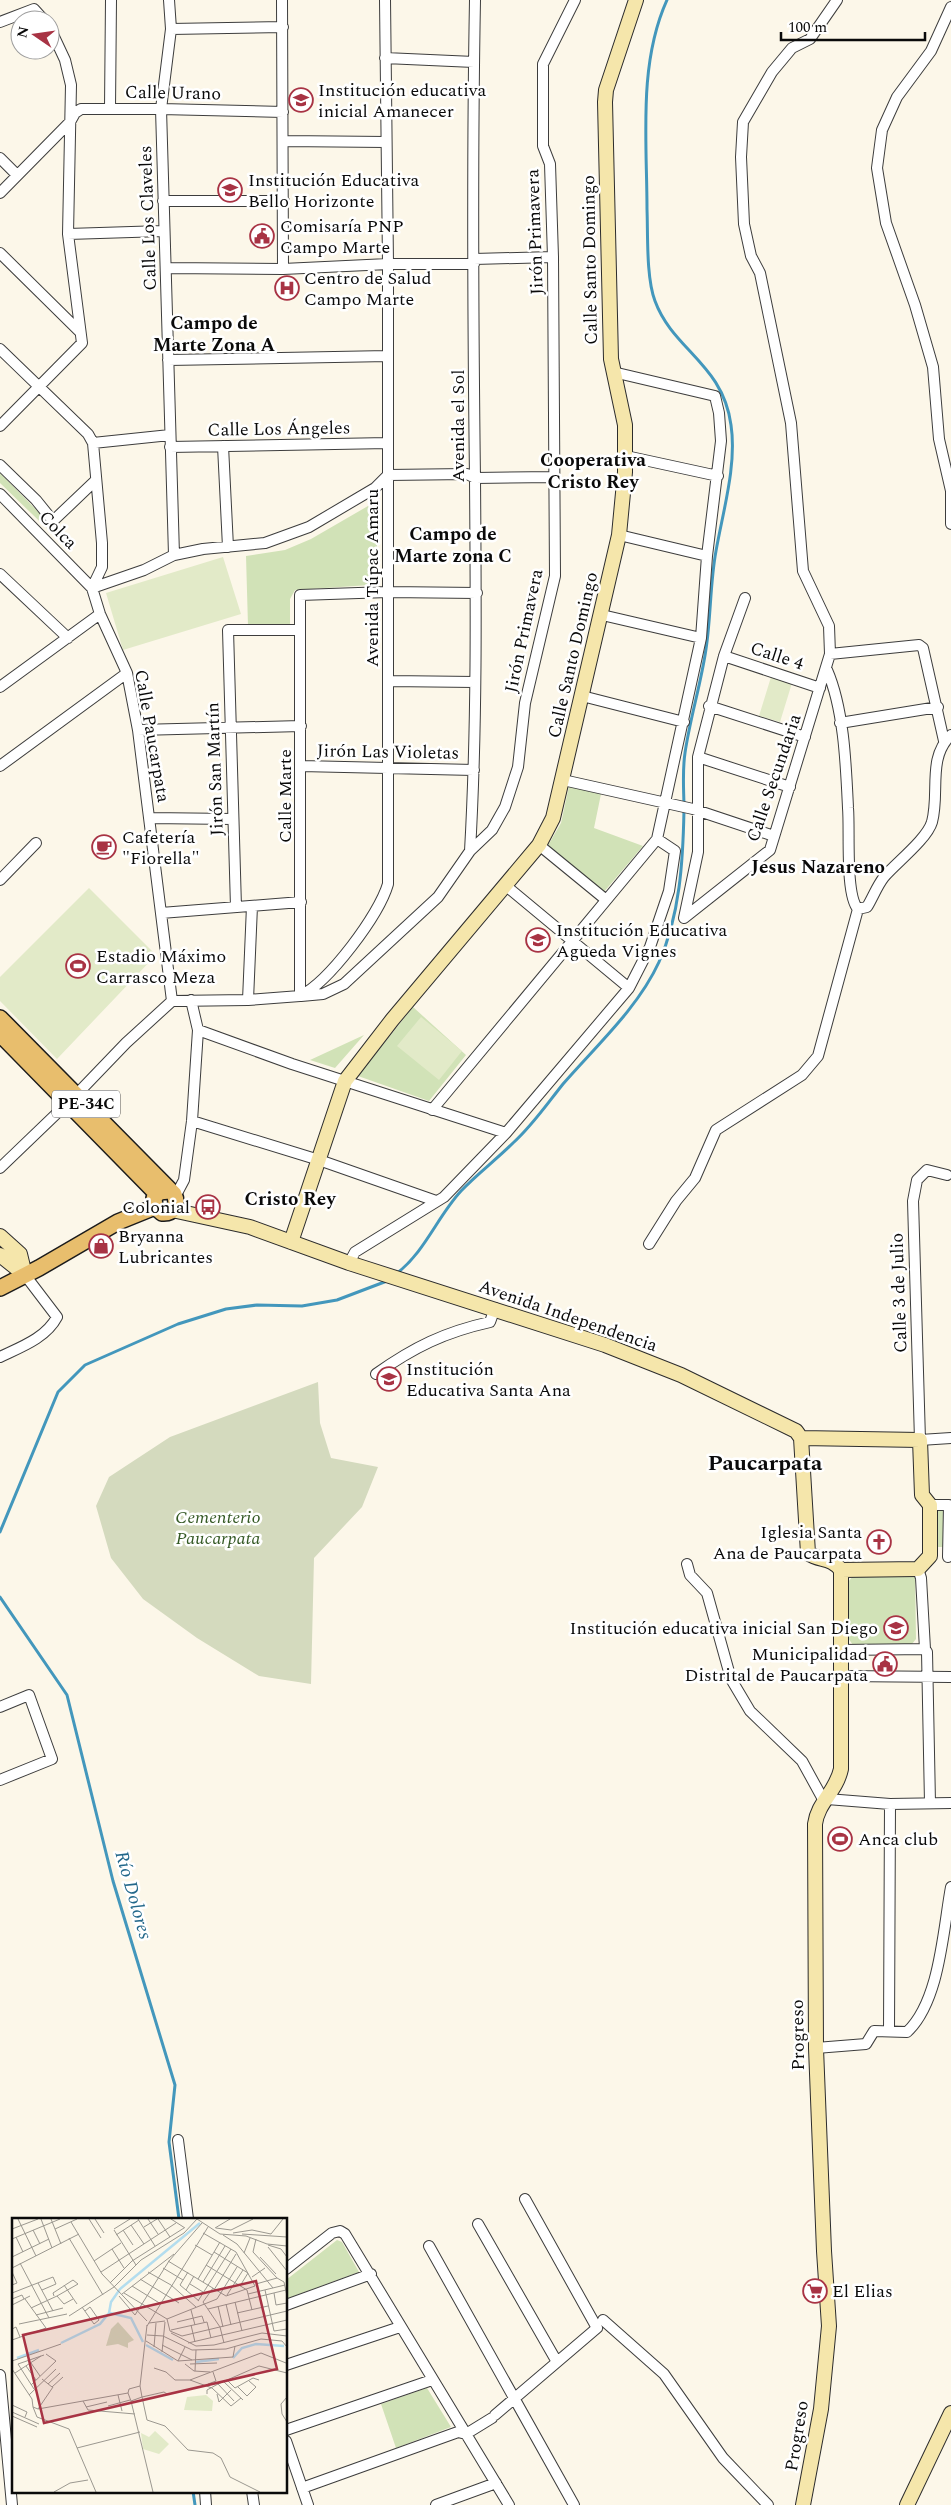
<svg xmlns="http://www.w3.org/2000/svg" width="951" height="2505" font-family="Spectral,serif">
	<rect width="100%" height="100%" fill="#fcf7e9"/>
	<path fill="#d1e2b7" d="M0 473 66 540 63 544 0 483Z
		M368 506 371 511 377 512V575L370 585 295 590 290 599V624L248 626 246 556 285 550 311 539Z
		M569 786 601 794 594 828 643 846 603 893 547 847 561 823Z
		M413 1007 466 1055 429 1101 358 1076Z
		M364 1035 335 1068 310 1060Z
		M936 1511H945L943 1547H935Z
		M915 1574 916 1639 912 1644 853 1645 848 1638V1582L854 1575Z
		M337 2240 342 2242 359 2272 286 2299V2280Z
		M427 2388 451 2427 396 2448 381 2404Z"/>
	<path fill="#d4dabe" d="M318 1382 320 1423 331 1458 378 1467 362 1507 314 1558 311 1684 259 1676 197 1638 143 1599 111 1558 96 1506 109 1477 170 1437Z"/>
	<path fill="#e2eac8" d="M223 557 241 614 123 650 106 593Z
		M771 677 792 683 780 722 759 716Z
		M89 888 156 955 57 1059 0 1001V977Z
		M421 1017 462 1051 439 1080 397 1046Z"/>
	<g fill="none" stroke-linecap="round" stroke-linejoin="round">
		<path stroke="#4397bc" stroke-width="3" d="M396 1274C425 1252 437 1217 461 1191 477 1174 496 1160 513 1143 532 1126 547 1104 563 1084 596 1046 638 1008 659 962 680 915 683 861 684 810 684 791 682 772 685 753 690 718 701 684 706 649 711 617 710 583 716 551 723 511 737 465 731 425 723 364 673 350 655 301 646 277 648 234 647 209 647 141 638 64 667 0
			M0 1532 58 1392 85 1365 178 1324 226 1309 257 1305 302 1306 337 1300 387 1281
			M0 1597 67 1695 113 1881 175 2085 169 2142 179 2219
			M193 2491 195 2505"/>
		<g stroke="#3d3d3d" stroke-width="12">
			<path id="street" d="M169 0 171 29 161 109 174 555
				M282 0 283 269
				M951 7 931 51 897 97 882 130 877 168 886 223 915 305 933 367 939 439 951 491V524
				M0 22 34 9 44 20
				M171 29 283 27
				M385 58 474 62
				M110 108 111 0
				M283 141 386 142
				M0 158 17 175
				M0 193 70 122 75 113 81 109H161L283 112
				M163 201H284
				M68 234 163 231
				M0 253 79 331
				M474 259 553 257
				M166 268 283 269 388 264H474
				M0 349 88 434 93 443 102 543V567L92 588 100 614 127 673 138 730 172 1001
				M168 360 388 356
				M0 426 82 343 68 234 71 85 65 60 50 28
				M93 443 170 435
				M223 446 228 547
				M170 447 388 443
				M626 456 718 476
				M0 465 36 500 53 521 96 480
				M0 494 92 588 144 570 174 555 203 549 265 543 309 527 375 488 388 475 467 474 475 478 555 477
				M619 535 707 556
				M0 574 68 638
				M602 615 701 638
				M830 654 919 645 923 648 944 741
				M724 656 820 688
				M827 670C844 709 846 765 848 808 850 830 845 895 858 909
				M388 681 475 682
				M0 687 100 614
				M582 696 684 722
				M709 706 805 737
				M840 723 938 707
				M138 730 301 726
				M698 757 790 787
				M0 766 127 673
				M301 766 474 770
				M563 780 693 809 774 836
				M149 818 233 819
				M539 845 605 899
				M470 851C477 727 476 603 475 479 473 319 472 160 475 0
				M0 880 36 843
				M505 885 629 988
				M236 907 228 630H300
				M858 909 867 907C873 897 877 886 884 877 896 863 927 839 932 822 940 792 927 758 951 735
				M161 913 301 902
				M684 918 770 850 830 654 829 626 803 571 791 423 760 273 751 256 744 224 741 157 743 122 772 72 792 48 810 39 837 0
				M684 918 698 852V757L724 656 745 598
				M300 996V595L388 592 477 593
				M301 996 323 994 344 984 438 897 470 851 492 830 505 807 518 767 525 703 555 576 553 257 550 164 543 146V64L575 0
				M248 1000 252 906
				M172 1001 248 1000 300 996C329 982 379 915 388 884V264L385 0
				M198 1030 292 1064 506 1133
				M432 1110 657 839 701 638 707 556 721 441 719 413 715 396 613 372
				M192 1121 319 1160 436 1201
				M0 1168 77 1094 126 1043 172 1001
				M947 1175 927 1170 917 1180 913 1201 920 1440 951 1438
				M175 1197 184 1180 192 1121 198 1030 191 1000
				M649 1244 676 1201 695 1178 716 1130 802 1075 818 1056 858 909
				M349 1263 355 1252 444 1197 506 1133 629 988 650 947 669 891 675 851 657 839
				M0 1357C21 1347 46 1338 57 1317L25 1275
				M376 1374C414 1347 445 1332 490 1322L495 1308
				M930 1505H949L948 1557
				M687 1564 690 1575 707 1593 731 1679 750 1711 802 1761 824 1801
				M918 1569 921 1578 925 1649 927 1652 930 1803
				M842 1650 925 1649
				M842 1676 951 1677
				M0 1707 29 1695 52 1759 0 1780
				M827 1799 890 1804 951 1803
				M889 2030 890 1804
				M816 2048 866 2044 874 2031 907 2032C940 2001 943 1930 951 1887
				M178 2140 188 2219
				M478 2224 557 2362
				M429 2246 574 2505
				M286 2269 332 2233 340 2231 345 2234 509 2505
				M286 2305 371 2274
				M603 2320 664 2374 723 2458 768 2505
				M286 2365 400 2327
				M0 2375 12 2505
				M495 2415 597 2328 525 2199
				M286 2430 432 2380
				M286 2441 308 2505
				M302 2488 458 2432 466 2434 492 2418
				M205 2491 206 2505
				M252 2491 254 2505
				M436 2505 496 2483"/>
		</g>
		<g stroke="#2c2c2c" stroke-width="16">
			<path id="secondary" d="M172 1210 250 1227 349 1263 605 1345 681 1375 796 1431 801 1438 920 1440 922 1495 930 1505V1556L918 1569 841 1570C830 1556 820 1562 808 1553L801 1438
				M0 1236 20 1254 25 1275
				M291 1242 345 1081 392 1020 539 845 553 818 619 535 625 472V425L611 359 605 102 606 90 636 0
				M0 1255 25 1275
				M803 2505 821 2409 829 2326 824 2251 816 2048 815 1824C818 1802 836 1792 841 1769V1570
				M907 2505 951 2413"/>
		</g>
		<g stroke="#1b1b1b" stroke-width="18">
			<path id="primary" d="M0 1018 174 1194C179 1205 173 1214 162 1213L155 1207 154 1198 159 1192 169 1191
				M0 1034 157 1194
				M0 1288 39 1268 118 1222 155 1207"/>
		</g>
		<use href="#street" stroke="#fff" stroke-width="10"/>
		<use href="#secondary" stroke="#f5e6ab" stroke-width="14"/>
		<use href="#primary" stroke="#e8be6d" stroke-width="15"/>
	</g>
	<defs>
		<g id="school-ring" transform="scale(1.25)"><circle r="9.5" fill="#fff" stroke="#a83344" stroke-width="1.5"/><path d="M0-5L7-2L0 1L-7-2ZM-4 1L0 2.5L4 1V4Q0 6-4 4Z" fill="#a83344"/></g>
		<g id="civic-ring" transform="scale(1.25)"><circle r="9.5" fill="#fff" stroke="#a83344" stroke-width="1.5"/><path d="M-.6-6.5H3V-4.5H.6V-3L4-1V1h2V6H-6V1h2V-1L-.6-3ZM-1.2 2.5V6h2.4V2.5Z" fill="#a83344"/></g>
		<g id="hospital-ring" transform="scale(1.25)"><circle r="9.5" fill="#fff" stroke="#a83344" stroke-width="1.5"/><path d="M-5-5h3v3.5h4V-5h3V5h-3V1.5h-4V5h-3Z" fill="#a83344"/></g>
		<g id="cafe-ring" transform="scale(1.25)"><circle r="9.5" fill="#fff" stroke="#a83344" stroke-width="1.5"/><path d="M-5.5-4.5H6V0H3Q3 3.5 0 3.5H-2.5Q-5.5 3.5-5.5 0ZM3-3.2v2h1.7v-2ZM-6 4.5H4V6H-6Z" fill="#a83344"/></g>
		<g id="stadium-ring" transform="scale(1.25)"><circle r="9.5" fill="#fff" stroke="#a83344" stroke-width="1.5"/><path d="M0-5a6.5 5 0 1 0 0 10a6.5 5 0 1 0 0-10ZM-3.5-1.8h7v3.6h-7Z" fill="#a83344"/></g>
		<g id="bus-ring" transform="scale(1.25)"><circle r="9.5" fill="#fff" stroke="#a83344" stroke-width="1.5"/><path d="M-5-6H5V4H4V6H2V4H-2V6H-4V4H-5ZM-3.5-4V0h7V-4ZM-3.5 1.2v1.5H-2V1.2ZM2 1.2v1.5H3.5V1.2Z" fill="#a83344"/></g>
		<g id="shop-ring" transform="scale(1.25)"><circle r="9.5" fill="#fff" stroke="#a83344" stroke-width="1.5"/><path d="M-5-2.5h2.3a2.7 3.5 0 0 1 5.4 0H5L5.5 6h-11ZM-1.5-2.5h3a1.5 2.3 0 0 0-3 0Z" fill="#a83344"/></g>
		<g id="church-ring" transform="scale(1.25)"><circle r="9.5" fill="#fff" stroke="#a83344" stroke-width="1.5"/><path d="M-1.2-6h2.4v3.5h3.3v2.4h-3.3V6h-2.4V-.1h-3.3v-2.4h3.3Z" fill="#a83344"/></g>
		<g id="supermarket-ring" transform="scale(1.25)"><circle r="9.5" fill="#fff" stroke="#a83344" stroke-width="1.5"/><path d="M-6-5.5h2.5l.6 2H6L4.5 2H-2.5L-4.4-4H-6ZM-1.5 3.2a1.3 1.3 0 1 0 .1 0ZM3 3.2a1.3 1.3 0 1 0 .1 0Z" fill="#a83344"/></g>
	</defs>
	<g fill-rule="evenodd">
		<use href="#school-ring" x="301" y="100"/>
		<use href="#school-ring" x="230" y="190"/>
		<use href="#civic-ring" x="262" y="236"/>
		<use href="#hospital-ring" x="287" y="288"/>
		<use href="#cafe-ring" x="104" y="847"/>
		<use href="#school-ring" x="538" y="940"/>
		<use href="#stadium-ring" x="78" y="966"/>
		<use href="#bus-ring" x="208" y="1207"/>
		<use href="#shop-ring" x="101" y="1246"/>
		<use href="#school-ring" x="389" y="1379"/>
		<use href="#church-ring" x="879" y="1542"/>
		<use href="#school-ring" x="896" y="1628"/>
		<use href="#civic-ring" x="885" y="1664"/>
		<use href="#stadium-ring" x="840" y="1839"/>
		<use href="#supermarket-ring" x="815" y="2291"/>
	</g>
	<g text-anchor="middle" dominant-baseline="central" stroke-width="5" stroke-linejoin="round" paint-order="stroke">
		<rect fill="#fff" stroke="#545454" stroke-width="1" x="52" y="1090.5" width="68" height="27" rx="4"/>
		<g font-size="16" font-weight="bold" fill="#0a0a0a">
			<text x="86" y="1104">PE-34C</text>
		</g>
		<g font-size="18" fill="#0a0a0a" stroke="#fff" text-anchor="start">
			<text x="318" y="90">Institución educativa<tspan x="318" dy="21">inicial Amanecer</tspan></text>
			<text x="248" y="180">Institución Educativa<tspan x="248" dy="21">Bello Horizonte</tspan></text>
			<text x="280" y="226">Comisaría PNP<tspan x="280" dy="21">Campo Marte</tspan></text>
			<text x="304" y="278">Centro de Salud<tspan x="304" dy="21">Campo Marte</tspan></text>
			<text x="122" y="837">Cafetería<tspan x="122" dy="21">"Fiorella"</tspan></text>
			<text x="556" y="930">Institución Educativa<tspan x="556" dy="21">Agueda Vignes</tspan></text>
			<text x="96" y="956">Estadio Máximo<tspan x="96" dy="21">Carrasco Meza</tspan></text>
			<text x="190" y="1207" text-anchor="end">Colonial</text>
			<text x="118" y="1236">Bryanna<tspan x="118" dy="21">Lubricantes</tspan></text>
			<text x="406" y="1369">Institución<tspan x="406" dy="21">Educativa Santa Ana</tspan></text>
			<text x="862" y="1532" text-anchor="end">Iglesia Santa<tspan x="862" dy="21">Ana de Paucarpata</tspan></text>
			<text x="878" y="1628" text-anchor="end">Institución educativa inicial San Diego</text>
			<text x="868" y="1654" text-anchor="end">Municipalidad<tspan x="868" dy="21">Distrital de Paucarpata</tspan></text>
			<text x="858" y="1839">Anca club</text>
			<text x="832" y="2291">El Elias</text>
		</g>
		<g font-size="18" fill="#0a0a0a" stroke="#fff">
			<text transform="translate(173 93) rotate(1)">Calle Urano</text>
			<text transform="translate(148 218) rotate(-92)">Calle Los Claveles</text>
			<text transform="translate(535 232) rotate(-92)">Jirón Primavera</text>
			<text transform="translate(590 260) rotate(-91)">Calle Santo Domingo</text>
			<text transform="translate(458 426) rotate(-90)">Avenida el Sol</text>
			<text transform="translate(279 429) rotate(-1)">Calle Los Ángeles</text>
			<text transform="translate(58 530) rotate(46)">Colca</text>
			<text transform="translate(372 578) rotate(-90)">Avenida Túpac Amaru</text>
			<text transform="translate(524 631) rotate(-78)">Jirón Primavera</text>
			<text transform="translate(573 655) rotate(-77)">Calle Santo Domingo</text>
			<text transform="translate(777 656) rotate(18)">Calle 4</text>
			<text transform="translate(152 736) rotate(80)">Calle Paucarpata</text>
			<text transform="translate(388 752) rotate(1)">Jirón Las Violetas</text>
			<text transform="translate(215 769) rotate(-92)">Jirón San Martín</text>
			<text transform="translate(774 778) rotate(-71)">Calle Secundaria</text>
			<text transform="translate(285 796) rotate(-90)">Calle Marte</text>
			<text transform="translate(899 1293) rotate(-92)">Calle 3 de Julio</text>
			<text transform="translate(568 1316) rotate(19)">Avenida Independencia</text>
			<text transform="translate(798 2035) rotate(-91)">Progreso</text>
			<text transform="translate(797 2436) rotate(-81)">Progreso</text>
		</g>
		<g font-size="18" font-style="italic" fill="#335823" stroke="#fff">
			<text x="218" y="1517">Cementerio<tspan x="218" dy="21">Paucarpata</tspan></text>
		</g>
		<g font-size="19" font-weight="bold" fill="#0a0a0a" stroke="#fff">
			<text x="214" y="323">Campo de<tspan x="214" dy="22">Marte Zona A</tspan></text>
			<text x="593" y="460">Cooperativa<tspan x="593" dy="22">Cristo Rey</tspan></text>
			<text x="453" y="534">Campo de<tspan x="453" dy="22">Marte zona C</tspan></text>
			<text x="818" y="867">Jesus Nazareno</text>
			<text x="290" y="1199">Cristo Rey</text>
		</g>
		<g font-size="19" font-style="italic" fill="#23688b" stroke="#fff">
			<text transform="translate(133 1895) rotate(74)">Río Dolores</text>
		</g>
		<g font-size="22" font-weight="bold" fill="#0a0a0a" stroke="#fff">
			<text x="765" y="1463">Paucarpata</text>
		</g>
	</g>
	<g transform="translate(12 2218)">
		<rect width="275" height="275" fill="#fcf7e9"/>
		<path d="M106 104 122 122 116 125V130L106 126 94 128 99 111Z" fill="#d4dabe"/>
		<path d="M194 177 201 183 200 193 172 192 175 179ZM143 213 157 226 147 236 131 231 129 215 137 219Z" fill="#e2eac8"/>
		<path fill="none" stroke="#b3ddee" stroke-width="2.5" d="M98 95 119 100 131 124M49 125 88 106 97 95 99 84 108 71 188 5M134 127 161 142M5 140 27 132M221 140 230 130 244 126 272 128M184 144 207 141"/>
		<path fill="none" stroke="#9b9890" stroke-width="1" d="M6 1 24 38M29 1 40 30M39 1 49 26M77 1 89 20M83 1 92 15M126 1 143 28M136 1 146 16M146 1 158 19M159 1 173 10M185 1 208 16 234 18 255 26 275 28M59 4 90 56 135 103M119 7 132 26M132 9 145 1M203 10 218 1M204 10 219 12 241 1M0 11 26 1M43 11 65 1M102 11 118 1M21 12 28 26M102 12 124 47M111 12 121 27M221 15 240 12 259 16 271 1M230 16 275 19M104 17 127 2M211 17 225 26 261 70M4 19 11 34M57 20 91 77M0 21 48 1M244 21 241 34 265 60 272 64 275 78M183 27 200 37M256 27 269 31 275 39M256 29 275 53M100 31 112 50M202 34 236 55 228 68M232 35 238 20M0 39 37 21M248 39 264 56M82 43 109 25M156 43 214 78 243 68 224 34 191 15M8 45 37 100M194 47 235 72 240 92M0 50 67 16M151 50 171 62M0 54 5 65 0 67M89 54 164 5M136 54 159 67 184 89M176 54 168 67 187 83M240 59 253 50M128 61 167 85M186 61 208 24M191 64 213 28M26 65 41 93M98 65 120 43 172 10M178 66 191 74M244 66 265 60M52 67 65 86M120 68 149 86M201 70 191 84 208 109 212 125M174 72 182 58M202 72 224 36M253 72 262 113 275 111M0 75 41 59 44 66 30 72M112 75 155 101M262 75 264 87 275 85M110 76 162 36M236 76 273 67M215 77 231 52M45 78 52 86 61 81M107 78 123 97 157 43 190 5M0 81 10 77 12 81M186 83 219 31M223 84 230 113M214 86 219 107M0 87 18 78M206 88 211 109M70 89 82 106 87 102 78 89 73 93M19 90 45 78 66 66 61 62 41 75 42 78M196 91 274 72M179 92 183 107M225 95 256 88M24 97 51 90M57 98 102 69 129 42 172 15 185 1M155 101 158 113 170 118 275 93M155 101 205 81 225 49M165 104 190 98 192 104M137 105 153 103M7 106 55 96M179 107 183 124M135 108 196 9M0 111 4 109 8 119M159 112 195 104 199 120M159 115 184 128 202 127 250 115 275 118M135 117 151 118 180 132 214 131 249 121 270 123 275 129M0 122 34 110 13 81M134 123 166 143 180 142M176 125 275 102M150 127 180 142 221 139 223 128M142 129 144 105M150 134 153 104M0 143 49 126M166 143 173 129M19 145 28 158M173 146 182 153 198 154M178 146 205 145M14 148 24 162M142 150 154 154 163 162H178L249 135 274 145M0 151 20 181 21 189 26 191 116 175M183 153 184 132M3 155 29 138M30 161 40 169 51 159M178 162 200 170 219 188 229 180M216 163 223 170 241 160 247 162M212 164 231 182M36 166 48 155M196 166 204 163 201 154M206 166 222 183M19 167 44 143 34 136M226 169 235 178 244 169 237 163M22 171 6 146 32 137M116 175 119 183 130 179 128 168 135 107M116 175 117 171 128 168M155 176 152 174 130 179 135 202 153 208 176 232 201 235 209 240 218 259 248 274M195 176V172L206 166 247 148 275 155M205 176 207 184 219 172M17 177 44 151M106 177 110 193M275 179 269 186 270 196 275 204M71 183 76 192 123 196M119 183 141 274M0 187 15 194 13 199M96 188 118 182M21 189 25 199 57 211 84 274M74 189 95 184M26 191 41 169M0 194 27 206M0 198 25 209M65 230 128 214M42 274 58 265 76 262"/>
		<path fill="#a83344" fill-opacity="0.15" stroke="#a83344" stroke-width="2.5" d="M244 63 265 151 32 205 11 117Z"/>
		<rect width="275" height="275" fill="none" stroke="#0a0a0a" stroke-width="2.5"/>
	</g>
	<g transform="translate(35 35) rotate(283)"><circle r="24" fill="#ffffff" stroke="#9d9d9d"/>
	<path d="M0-4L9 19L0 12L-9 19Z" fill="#a83344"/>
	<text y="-8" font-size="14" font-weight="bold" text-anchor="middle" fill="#0a0a0a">N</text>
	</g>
	<path d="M781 32v8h144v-8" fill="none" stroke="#0a0a0a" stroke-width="2.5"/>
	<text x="788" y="32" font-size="15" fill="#0a0a0a" stroke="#ffffff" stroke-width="4" paint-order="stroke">100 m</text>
</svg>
